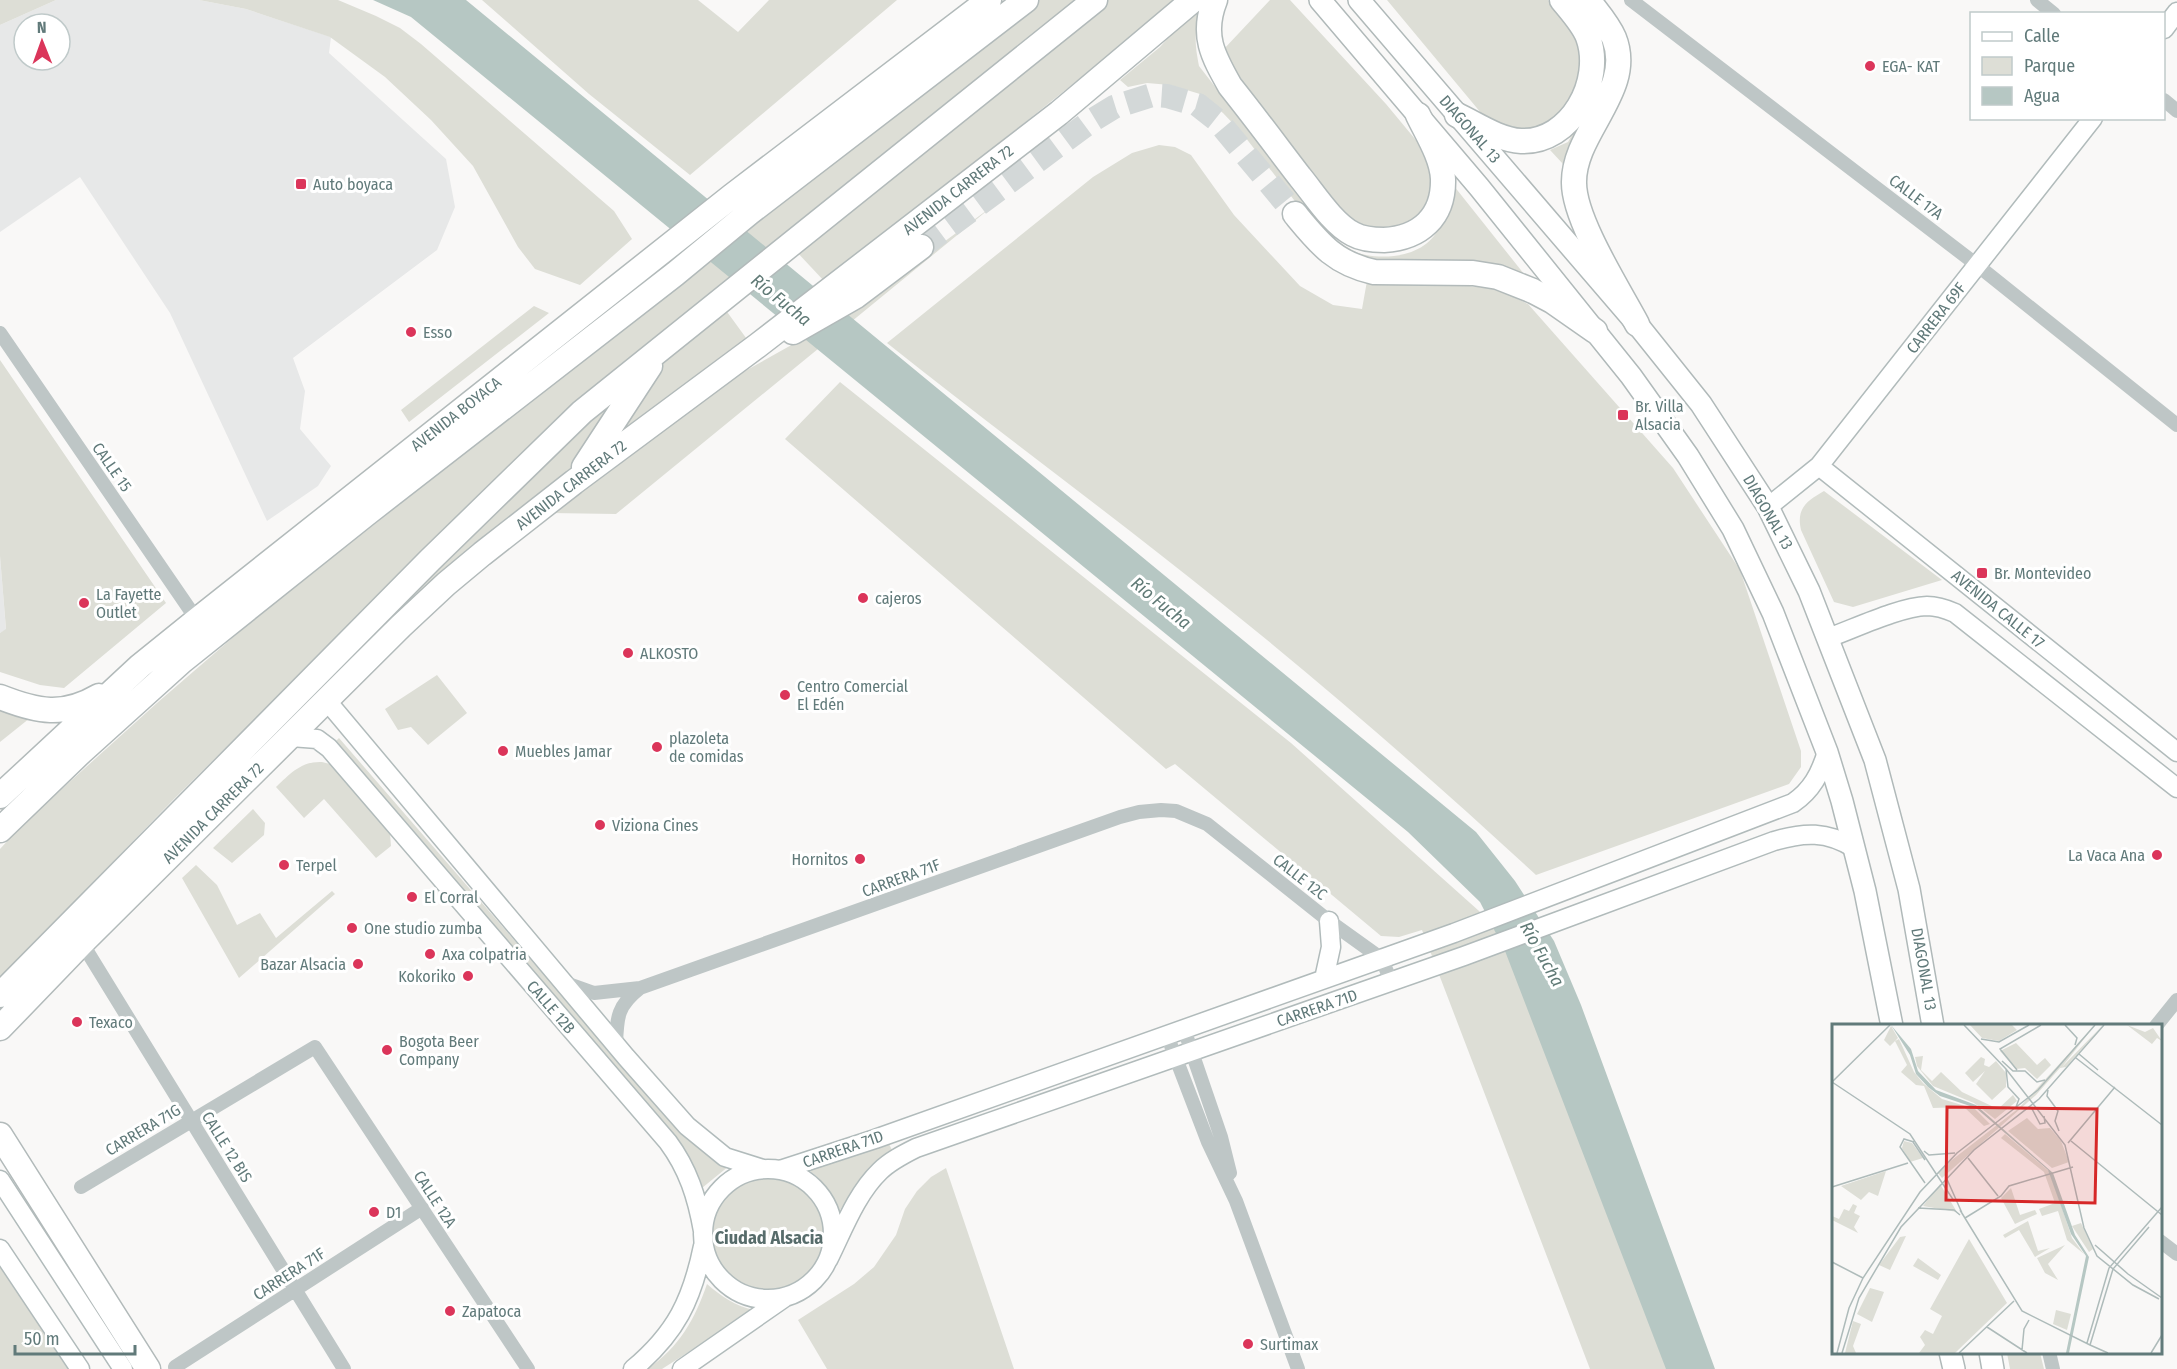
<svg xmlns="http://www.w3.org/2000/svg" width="2177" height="1369" font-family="'Fira Sans Condensed',sans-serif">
	<rect width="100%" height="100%" fill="#f9f8f7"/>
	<path fill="#e7e8e8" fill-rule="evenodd" d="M56 0H199L246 9 331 37 329 53 446 159 455 207 437 250 293 358 305 391 300 429 331 466 318 486 267 521 170 313 80 177 0 232V25ZM24 24H60V60H24Z
		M0 556 6 630 0 633Z"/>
	<path fill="#ddded6" d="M0 0H56L0 25Z
		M199 0H338L376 16 400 28 421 44 614 211 632 239 580 285 535 269 518 247 473 166 431 120 385 77 330 37 246 9Z
		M482 0H698L738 32 769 0H897L690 175 589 94Z
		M1039 0H1079L697 304 564 414 175 798 0 978V849L23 824 157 703 267 608 483 439 827 164Z
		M1105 0H1178L825 282 795 250Z
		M1270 0H1290L1386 104 1425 151 1433 172 1432 189 1425 210 1409 227 1389 233 1348 221 1237 76 1223 50Z
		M1387 0H1548L1573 32 1582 52 1577 96 1551 122 1530 129 1506 130 1486 119Z
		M1204 6C1194 31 1194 40 1199 66L1330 235C1341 244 1352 252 1366 255 1392 260 1428 254 1439 227 1445 213 1446 196 1450 181L1528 279 1373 262 1325 240 1242 133 1223 113 1200 94 1170 85 1147 83 1128 87 1120 80 1160 47 1179 26Z
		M1599 35C1616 87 1587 120 1563 164L1550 150 1568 142 1595 94Z
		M1159 145 1175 147 1191 155 1234 215 1300 286 1333 305 1362 309 1367 281 1469 286 1496 289 1528 304 1673 468 1740 570 1801 751V767L1789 784 1536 875C1434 781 1329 689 1220 602 1111 514 997 431 887 343L1093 177 1132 153Z
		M994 205 616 514 550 513 729 380 845 315Z
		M534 306 549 313 409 422 401 410Z
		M725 309 749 342 602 453 666 355Z
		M0 360 166 603 64 688 40 685 0 672V633L6 629 0 556Z
		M840 382 1291 743 1507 936 1667 1369H1590L1422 930 1399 937 1381 936 1175 764 1166 769 785 439Z
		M626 389 572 470 345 669 341 665 530 473Z
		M1824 491 1942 580 1853 607 1834 602 1801 530C1796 508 1807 501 1824 491Z
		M437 675 467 713 428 745 411 727 398 730 385 709Z
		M0 707 30 718 0 742Z
		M339 738 671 1121 705 1152 729 1166 702 1188C695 1163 682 1146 666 1126L335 742Z
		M322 762 330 764 390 833 391 846 376 858 324 799 304 818 276 787C290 774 301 761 322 762Z
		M253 809 265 823 264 835 232 863 213 848Z
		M196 865 217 885 237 925 260 913 276 938 332 891 335 894 239 978 182 878Z
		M889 1144 893 1152 855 1188 838 1213C830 1198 827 1183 811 1172V1170Z
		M946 1168 1014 1369H827L798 1320 854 1284 874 1267 896 1235 905 1209 917 1191 931 1177Z
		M711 1234a57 57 0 1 1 114 0a57 57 0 1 1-114 0Z
		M0 1267 68 1369H0Z
		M707 1284C721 1296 735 1306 754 1310L662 1369H647C679 1348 695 1319 707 1284Z
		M2007 1353H2040L2044 1369H2010Z"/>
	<path fill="#b6c7c3" d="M373 0H466L1476 832 1515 881 1554 941 1581 1005 1715 1369H1666L1505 951 1480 902 1408 832 411 17Z"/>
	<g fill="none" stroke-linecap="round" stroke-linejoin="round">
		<path stroke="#d3d8d8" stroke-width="24" stroke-dasharray="24 12" stroke-linecap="butt" d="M921 247 1091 121 1114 107 1152 95 1167 96 1198 105 1217 120 1295 214"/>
		<g stroke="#b1bbbb" stroke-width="21">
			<path id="secondary" d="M2164 29 2177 12
				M1819 466 2177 752
				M1768 507 1819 466 2093 118
				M1828 638C1856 628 1899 607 1927 606 1937 606 1946 609 1955 613L2177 788
				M327 701 626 1057 687 1126 725 1157 763 1169
				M291 737 317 739 329 748 668 1142C688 1169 697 1197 703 1231
				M1324 979 1331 947 1329 921
				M703 1234a65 65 0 1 1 130 0a65 65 0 1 1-130 0Z
				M780 1170 875 1139 1454 933 1793 803C1812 790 1820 774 1827 752
				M0 1180 123 1369
				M0 1249 80 1369
				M828 1260C843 1230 856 1194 880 1171 890 1161 904 1154 916 1148L1464 956 1774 841C1804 832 1827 831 1854 848
				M633 1369C676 1333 692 1300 703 1246
				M682 1369 784 1298"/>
		</g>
		<g stroke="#b0b9b9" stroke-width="24">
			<path id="primary" d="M1320 0 1479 187 1631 376 1688 456 1733 529 1773 613 1827 752 1842 801 1865 891 1892 1026
				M1359 0 1637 324 1701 404 1768 507 1809 591 1875 760 1909 889 1933 1026
				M1950 1352 1954 1369
				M1990 1352 1993 1369"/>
		</g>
		<g stroke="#b2baba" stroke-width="27">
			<path id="highway" d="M1215 0C1201 35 1213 56 1230 86 1254 116 1277 147 1300 177 1314 194 1333 224 1353 234 1362 239 1374 240 1384 240 1420 238 1444 217 1443 179 1442 157 1427 134 1418 115
				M1588 0C1597 12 1608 24 1614 38 1635 90 1573 132 1574 183 1574 220 1619 290 1637 324
				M1457 115C1476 124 1499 140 1521 141 1571 143 1604 81 1588 37 1583 24 1571 11 1562 0
				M1295 214C1319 243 1334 263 1374 272L1473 273 1498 277 1533 291 1552 301 1595 331
				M793 332 856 296 921 247
				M584 467 650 366
				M0 697C38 712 63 717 99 696
				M0 796 140 666 197 620 732 196 989 0
				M0 830 81 752 182 661 366 514 675 274 749 213 1026 0
				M0 995 430 560 582 412 1095 0
				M0 1028 82 943 401 626 446 584 482 554 574 482 757 346 1059 113 1193 0
				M0 1135 148 1369"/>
		</g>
		<path stroke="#bec6c6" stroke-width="14" d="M1631 0 1977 265 2177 425
			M2037 0 2054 14
			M2164 100 2177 111
			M0 333 197 620
			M82 943 344 1369
			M566 983 594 993 640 988 1120 817 1139 812 1161 810 1176 811 1207 824 1329 921 1382 959 1391 982
			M2156 1026 2177 1000
			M1184 1029 1221 1137 1230 1173
			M1167 1035 1208 1142 1236 1201 1298 1369
			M616 1045C617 1017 617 1006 640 988
			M81 1187 315 1047 528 1369
			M2160 1241 2177 1254
			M2049 1352 2053 1369
			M175 1367 422 1208"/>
		<use href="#secondary" stroke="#fff" stroke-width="18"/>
		<use href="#primary" stroke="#fff" stroke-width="21"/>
		<use href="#highway" stroke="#fff" stroke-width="24"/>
	</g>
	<g fill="#db355a" stroke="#fff" stroke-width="2">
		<circle cx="1870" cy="66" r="6"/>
		<rect x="295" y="178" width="12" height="12" rx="3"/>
		<circle cx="411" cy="332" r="6"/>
		<rect x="1617" y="409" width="12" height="12" rx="3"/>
		<rect x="1976" y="567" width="12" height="12" rx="3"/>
		<circle cx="863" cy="598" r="6"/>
		<circle cx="84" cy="603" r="6"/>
		<circle cx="628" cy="653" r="6"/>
		<circle cx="785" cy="695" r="6"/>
		<circle cx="657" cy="747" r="6"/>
		<circle cx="503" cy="751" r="6"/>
		<circle cx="600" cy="825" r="6"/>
		<circle cx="2157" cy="855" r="6"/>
		<circle cx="860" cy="859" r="6"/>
		<circle cx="284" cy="865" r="6"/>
		<circle cx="412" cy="897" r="6"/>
		<circle cx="352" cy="928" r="6"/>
		<circle cx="430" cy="954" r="6"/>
		<circle cx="358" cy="964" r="6"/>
		<circle cx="468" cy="976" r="6"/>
		<circle cx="77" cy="1022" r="6"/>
		<circle cx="387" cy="1050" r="6"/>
		<circle cx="374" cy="1212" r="6"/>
		<circle cx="450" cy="1311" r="6"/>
		<circle cx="1248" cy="1344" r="6"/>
	</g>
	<g text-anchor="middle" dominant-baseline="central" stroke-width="6" stroke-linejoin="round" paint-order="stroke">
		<g font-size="16" fill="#617a7a" stroke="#fff" text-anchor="start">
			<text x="1882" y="66">EGA- KAT</text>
			<text x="313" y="184">Auto boyaca</text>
			<text x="423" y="332">Esso</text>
			<text x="1635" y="406">Br. Villa<tspan x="1635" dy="18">Alsacia</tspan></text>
			<text x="1994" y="573">Br. Montevideo</text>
			<text x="96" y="594">La Fayette<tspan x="96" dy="18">Outlet</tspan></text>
			<text x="875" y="598">cajeros</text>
			<text x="640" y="653">ALKOSTO</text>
			<text x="797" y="686">Centro Comercial<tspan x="797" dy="18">El Edén</tspan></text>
			<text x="669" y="738">plazoleta<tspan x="669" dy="18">de comidas</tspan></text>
			<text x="515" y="751">Muebles Jamar</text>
			<text x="612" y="825">Viziona Cines</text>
			<text x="2145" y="855" text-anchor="end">La Vaca Ana</text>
			<text x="848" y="859" text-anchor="end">Hornitos</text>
			<text x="296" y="865">Terpel</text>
			<text x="424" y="897">El Corral</text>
			<text x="364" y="928">One studio zumba</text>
			<text x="442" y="954">Axa colpatria</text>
			<text x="346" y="964" text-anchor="end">Bazar Alsacia</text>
			<text x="456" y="976" text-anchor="end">Kokoriko</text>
			<text x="89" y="1022">Texaco</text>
			<text x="399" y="1041">Bogota Beer<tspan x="399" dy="18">Company</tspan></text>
			<text x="386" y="1212">D1</text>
			<text x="462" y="1311">Zapatoca</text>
			<text x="1260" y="1344">Surtimax</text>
		</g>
		<g font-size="16" fill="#617a7a" stroke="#fff">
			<text transform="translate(1470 129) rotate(49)">DIAGONAL 13</text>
			<text transform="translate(958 190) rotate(-38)">AVENIDA CARRERA 72</text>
			<text transform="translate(1916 197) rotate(37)">CALLE 17A</text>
			<text transform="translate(1936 318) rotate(-52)">CARRERA 69F</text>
			<text transform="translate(456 414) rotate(-38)">AVENIDA BOYACA</text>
			<text transform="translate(112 467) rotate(55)">CALLE 15</text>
			<text transform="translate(571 485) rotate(-38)">AVENIDA CARRERA 72</text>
			<text transform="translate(1768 512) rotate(60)">DIAGONAL 13</text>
			<text transform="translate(1998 609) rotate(39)">AVENIDA CALLE 17</text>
			<text transform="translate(213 813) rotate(-45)">AVENIDA CARRERA 72</text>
			<text transform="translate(1300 877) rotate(38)">CALLE 12C</text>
			<text transform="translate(901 878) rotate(-20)">CARRERA 71F</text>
			<text transform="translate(1924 969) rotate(80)">DIAGONAL 13</text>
			<text transform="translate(551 1007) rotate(49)">CALLE 12B</text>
			<text transform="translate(1317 1008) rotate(-19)">CARRERA 71D</text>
			<text transform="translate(143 1130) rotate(-31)">CARRERA 71G</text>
			<text transform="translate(227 1147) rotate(58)">CALLE 12 BIS</text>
			<text transform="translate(843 1149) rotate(-19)">CARRERA 71D</text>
			<text transform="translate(435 1199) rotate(57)">CALLE 12A</text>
			<text transform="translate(289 1274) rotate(-33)">CARRERA 71F</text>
		</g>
		<g font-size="18" font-style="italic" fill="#607a76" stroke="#fff">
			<text transform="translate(781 300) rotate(39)">Río Fucha</text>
			<text transform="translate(1161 603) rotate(39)">Río Fucha</text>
			<text transform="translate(1542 954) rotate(61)">Río Fucha</text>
		</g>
		<g font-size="18" font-weight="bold" fill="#576c6b" stroke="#fff">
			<text x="769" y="1238">Ciudad Alsacia</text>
		</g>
	</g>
	<g transform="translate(1832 1024)">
		<rect width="330" height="330" fill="#f9f8f7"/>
		<path d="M138 1H180L185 6 167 17 150 14ZM263 1 230 43 271 1 234 43 228 44 204 71 110 154 106 149 116 139 187 84ZM295 1 313 8 321 4 330 17 325 14 320 20ZM59 2 66 14 63 17 67 15 82 48 91 59 110 75 143 85 158 100 152 102 132 83 101 84 92 62 84 61 69 48 75 41 63 17 58 22 52 16ZM184 19 205 41 213 34 219 41 205 55 193 44 184 45 168 27ZM91 32 89 46 100 57 109 48 130 68 166 85 181 71 185 77 163 95 142 79 101 62 85 42 83 33ZM149 33 153 35 152 41 157 43 164 37 174 49V63L160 76 144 60 153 47 141 58 133 49ZM195 94 206 105 218 104 229 117 237 138 220 144 176 107ZM173 110 218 148 240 214 252 230 235 216 226 187 210 192 207 185 223 179 212 148 169 114ZM72 117 80 119 91 134 78 138 70 124ZM54 147 46 172 37 168 29 176 9 162ZM108 160 125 188 91 182ZM179 164 188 191 203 186 205 190 183 200 169 174ZM21 180 25 182 22 189 28 192 22 203 26 209 0 196V192L7 195 12 185 17 187ZM196 197 206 227 218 224 203 233 187 206 173 214 171 211ZM249 199 261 225 257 228 240 202ZM74 212 58 246 47 241 68 213ZM137 215 175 279 123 329H87L93 321 88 313 93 306 101 310 110 292 98 285ZM233 221 216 240 226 256 213 249 205 234ZM86 234 109 251 106 256 81 242ZM38 264 52 268 40 298 25 290ZM224 286 239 290 235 306 221 300ZM21 297 29 300 21 322 24 329H13Z" fill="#ddded6"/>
		<path d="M59 1 79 25 86 47 104 66 144 81 221 149 243 211 257 233 237 329H234L254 232 239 210 216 146 144 84 108 72 96 63 84 50 78 31Z" fill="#b6c7c3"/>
		<path fill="none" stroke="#aebbba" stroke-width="1.5" d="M132 1 174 45 233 121 252 204 265 232 301 261 327 275M233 1 245 14 243 21M149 15 167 18 197 1M247 30 266 46M244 34 330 101M170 37 181 47H193L205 58 213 56M174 45 176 63 187 75 184 83M185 46 168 25 209 1M0 58 58 1M0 58 78 110 122 177M216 66 215 72 226 87 223 97 227 107M199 83 208 100 213 99 212 92M239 117 330 191M81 118 93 136M82 118 72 115 68 123 93 159M236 119 283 63M92 127 97 131 123 129M136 134 166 172M114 153 130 189M0 163 76 139M86 184 122 186 128 191M128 186 190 287 258 321M133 194 169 172 177 162 241 143M263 221 296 250 330 274M0 238 31 254M155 303 195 329M255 319 277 244 330 183M258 321 276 329M258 321 281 245 317 203M190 326 192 305 197 296M5 329 17 284 31 254 88 168 125 129 206 66 263 1M10 329 27 274 69 203 142 126 207 75 272 1M127 329 182 277M319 329 330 311"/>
		<path fill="#d62828" fill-opacity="0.15" stroke="#d62828" stroke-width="3" d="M115 83 265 85 263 179 114 176Z"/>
		<rect width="330" height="330" fill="none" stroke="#617a7a" stroke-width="3"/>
	</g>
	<rect x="1970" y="12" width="195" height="108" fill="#ffffff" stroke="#c0caca" stroke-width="1.5"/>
	<rect x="1982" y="32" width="30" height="9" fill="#ffffff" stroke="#c0caca" stroke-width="1.5"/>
	<text x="2024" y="42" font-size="18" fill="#617a7a">Calle</text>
	<rect x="1982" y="57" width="30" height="18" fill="#ddded6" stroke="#c0caca" stroke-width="1.5"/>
	<text x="2024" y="72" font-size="18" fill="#617a7a">Parque</text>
	<rect x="1982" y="87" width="30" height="18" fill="#b6c7c3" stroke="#c0caca" stroke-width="1.5"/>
	<text x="2024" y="102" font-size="18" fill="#617a7a">Agua</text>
	<g transform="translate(42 42) rotate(359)"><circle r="28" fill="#ffffff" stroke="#c0caca" stroke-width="1.5"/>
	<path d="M0-4.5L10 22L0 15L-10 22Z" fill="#db355a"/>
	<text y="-9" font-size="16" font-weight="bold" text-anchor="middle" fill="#617a7a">N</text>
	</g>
	<path d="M15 1345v9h120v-9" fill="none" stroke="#617a7a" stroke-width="3"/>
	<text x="24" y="1345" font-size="18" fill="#617a7a" stroke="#ffffff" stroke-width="4.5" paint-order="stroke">50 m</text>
</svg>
